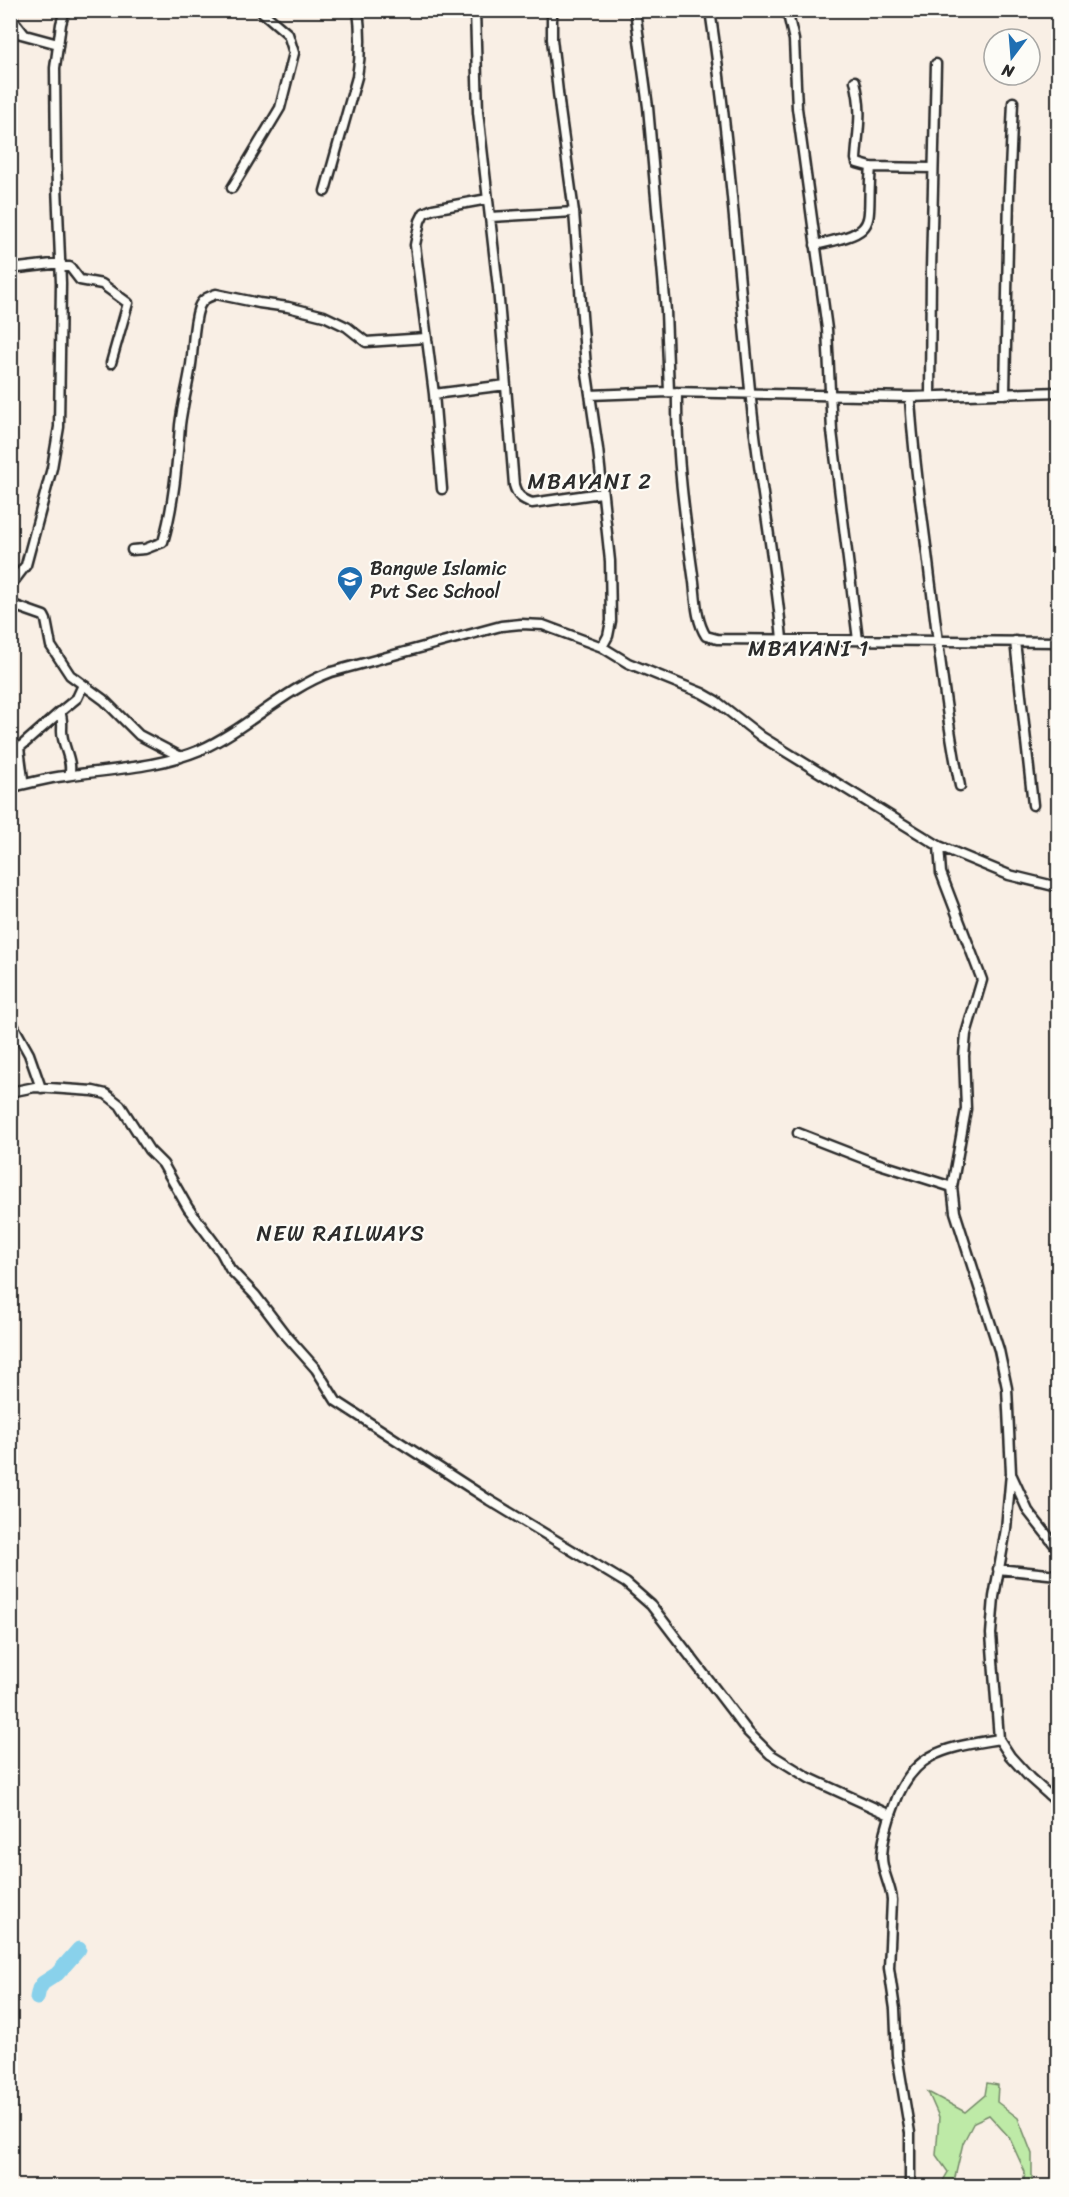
<svg xmlns="http://www.w3.org/2000/svg" width="1069" height="2197" font-family="Sriracha,sans-serif">
	<rect width="100%" height="100%" fill="#f9efe5"/>
	<filter id="ink" filterUnits="userSpaceOnUse"><feTurbulence type="fractalNoise" baseFrequency=".0167" numOctaves="2"/><feDisplacementMap in="SourceGraphic" scale="12" xChannelSelector="R" yChannelSelector="G"/><feConvolveMatrix kernelMatrix="1 2 1 2 8 2 1 2 1" color-interpolation-filters="sRGB"/></filter>
	<g filter="url(#ink)">
		<path fill="#beeaa7" stroke="#748a69" stroke-width="1.5" d="M987 2083 998 2085 997 2102 1018 2118 1032 2154V2186H1023L1025 2172 1009 2137 989 2115 974 2122 963 2143 953 2186H940L948 2172 936 2155 939 2117 928 2092 965 2112 985 2095Z"/>
		<g fill="none" stroke-linecap="round" stroke-linejoin="round">
			<path stroke="#89d1eb" stroke-width="15" d="M37 1998 39 1989 43 1983 57 1974 79 1949"/>
			<g stroke="#2b2b2b" stroke-width="13">
				<path id="minor" d="M475 10 478 112 498 288 514 485C517 496 522 499 532 503L601 493
					M552 10V39L560 110 574 212 586 367 598 449 610 561 611 621 608 636 602 647
					M635 10 648 107 666 311 669 392
					M710 10C730 143 738 276 752 409 760 486 775 562 782 639
					M787 10 794 40 797 108 827 329 832 431 858 640
					M10 16 24 34
					M10 31 58 44
					M855 81C863 113 858 128 856 159L857 163 871 167 933 168
					M232 188 280 108 294 53 288 34 260 10
					M325 191 357 77C361 54 361 33 358 10
					M490 217 574 212
					M815 245C884 230 865 227 871 167
					M61 267H70L80 280 102 284 128 303 111 363
					M10 269 61 263
					M677 392C676 455 685 519 694 582 696 599 696 621 706 636L717 639 1058 642
					M434 394 506 385
					M1005 394 1009 194 1013 102
					M590 395 669 392 910 397 1058 392
					M930 396 931 270 936 64
					M910 397C913 458 923 518 930 578 939 647 946 717 960 786
					M442 489 434 394 415 245 420 221 424 213 433 209 488 199
					M132 550 145 549 163 542C174 504 177 465 180 425 182 407 187 389 190 371 194 350 192 327 199 307 202 299 208 297 216 294L259 303 288 307 324 316 347 327 366 342 426 338
					M10 586 26 565 52 468 59 427 61 283 56 161 55 68 61 24 65 10
					M10 604 44 616 46 620 51 646 70 675 104 700 139 735 181 757
					M1015 641 1033 805
					M69 775C74 762 62 746 62 731 62 724 63 719 60 712L77 698 83 685
					M18 786 23 779 19 748 60 712
					M10 787C29 784 46 778 65 776 111 769 157 768 200 750 247 729 283 690 331 672L501 626 521 624 543 625 602 647 628 663 702 693 716 701 762 737 939 846 1009 875 1058 887
					M939 846 941 873 982 980 966 1034 964 1056 966 1109 952 1187 955 1212 999 1350 1007 1388 1011 1473 1006 1529 994 1597 991 1634 999 1739 1010 1756 1030 1778 1058 1803
					M10 1020 29 1054 41 1088
					M10 1092 35 1087 93 1091 106 1094 120 1105 149 1150 163 1164 188 1208 221 1252 230 1269 255 1295 284 1333 316 1369 336 1401 489 1500 626 1583 651 1605 748 1732 770 1754 809 1778 890 1815
					M798 1133 870 1161 952 1187
					M1012 1476 1028 1511 1058 1549
					M998 1569 1058 1575
					M910 2186V2133L897 2055 895 2009 889 1968 892 1900C891 1885 881 1871 882 1855 883 1839 888 1821 894 1806 913 1750 947 1748 999 1739"/>
			</g>
			<use href="#minor" stroke="#fdfcf7" stroke-width="8"/>
		</g>
	</g>
	<defs>
		<g id="school-pin" transform="scale(1.35)"><path d="M0 17L-7.5 6A9.5 9.5 0 1 1 7.5 6Z" fill="#1f6fb2" stroke="#fdfcf7"/><path d="M0-5L7-2L0 1L-7-2ZM-4 1L0 2.5L4 1V4Q0 6-4 4Z" fill="#fff"/></g>
	</defs>
	<g fill-rule="evenodd">
		<use href="#school-pin" x="350" y="579"/>
	</g>
	<g text-anchor="middle" dominant-baseline="central" stroke-width="4.5" stroke-linejoin="round" paint-order="stroke">
		<g font-size="20" fill="#2b2b2b" stroke="#fdfcf7" text-anchor="start">
			<text x="370" y="568">Bangwe Islamic<tspan x="370" dy="23">Pvt Sec School</tspan></text>
		</g>
		<g font-size="22" letter-spacing="1.5" fill="#2b2b2b" stroke="#fdfcf7">
			<text x="590" y="481">MBAYANI 2</text>
			<text x="809" y="648">MBAYANI 1</text>
			<text x="341" y="1233">NEW RAILWAYS</text>
		</g>
	</g>
	<rect width="1069" height="2197" fill="none" stroke="#fdfcf7" stroke-width="36"/>
	<rect x="18" y="18" width="1033" height="2161" fill="none" stroke="#2b2b2b" stroke-width="2" filter="url(#ink)"/>
	<g transform="translate(1012 57) rotate(196)"><circle r="28" fill="#fdfcf7" stroke="#a9a8a5" stroke-width="1.5"/>
	<path d="M0-4.5L10 22L0 15L-10 22Z" fill="#1f6fb2"/>
	<text y="-9" font-size="16" font-weight="bold" text-anchor="middle" fill="#2b2b2b">N</text>
	</g>
</svg>
